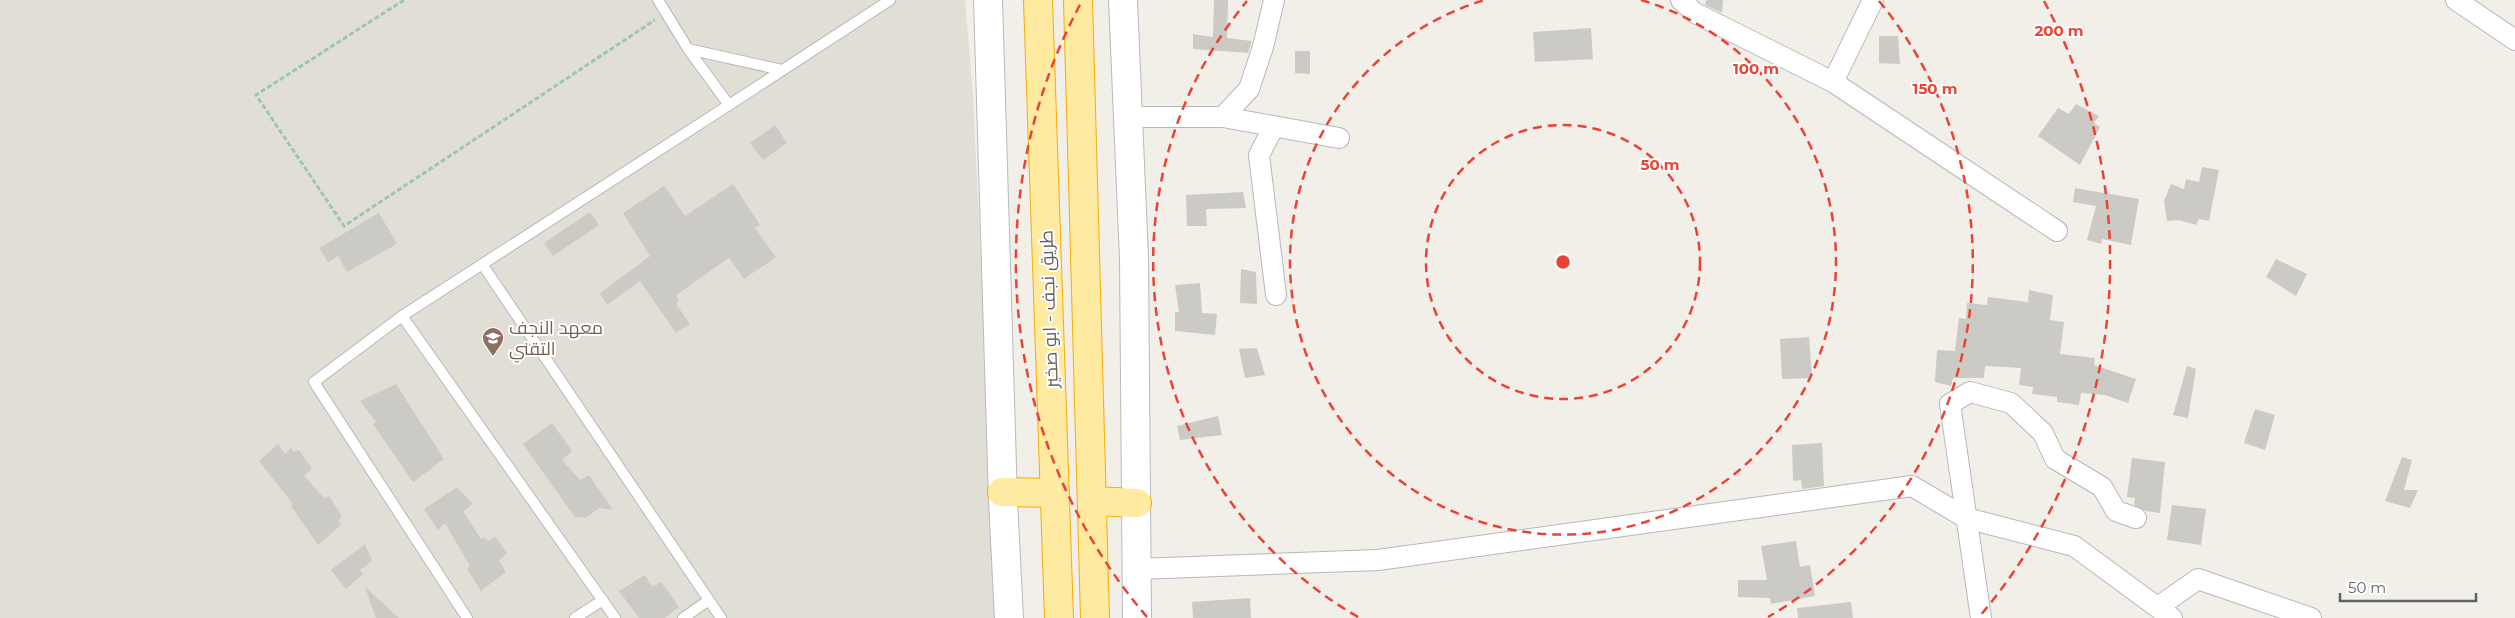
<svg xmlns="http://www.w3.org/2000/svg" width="2515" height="618" font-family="Montserrat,Cairo,sans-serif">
	<rect width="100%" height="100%" fill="#f1efe8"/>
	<path fill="#e1ded6" d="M0 0H965L973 96 998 618H0Z"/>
	<path fill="#cccac5" d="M1214 0H1228L1227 38 1252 41 1248 53 1193 49V34L1213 37Z
		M1706 0H1723L1722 13 1705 5Z
		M1591 28 1593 59 1535 62 1533 32Z
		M1879 36H1898L1900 64 1879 63Z
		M1295 51H1310V74L1295 73Z
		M2076 104 2099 116 2094 123 2100 127 2080 165 2038 136 2058 108 2069 114Z
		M775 125 787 143 763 160 750 143Z
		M2202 167 2219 170 2209 221 2199 219 2196 225 2179 220 2167 221 2164 201 2171 184 2184 189 2186 179 2199 182Z
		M733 184 760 225 755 228 776 257 744 279 729 258 676 295 679 300 676 304 690 324 676 333 640 281 607 305 600 293 650 256 623 213 664 186 685 216Z
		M2075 188 2139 199 2131 245 2102 239 2101 244 2087 240 2096 206 2073 202Z
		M1243 192 1246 208 1206 209 1207 226H1187L1186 195Z
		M590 212 599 225 553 256 544 243Z
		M379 213 397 244 347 272 338 256 328 262 319 248Z
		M2276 259 2307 274 2296 296 2266 277Z
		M1241 269 1256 272 1257 304 1240 303Z
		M1200 283 1202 313 1217 314 1215 335 1175 331V312H1179L1175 285Z
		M2029 290 2053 295 2050 320 2064 322 2060 354 2095 358 2094 365 2136 379 2128 403 2105 395 2081 393 2079 405 2057 402V397L2032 394 2033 387 2019 385 2021 368 1985 366 1984 378H1953L1951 386 1935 382 1937 350 1955 351 1959 318 1966 319 1967 303 1987 305 1988 297 2028 302Z
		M1809 337 1812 378 1782 379 1780 339Z
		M1257 348 1265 375 1245 378 1239 349Z
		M2187 366 2196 369 2188 418 2173 415Z
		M396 384 444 459 413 482 373 424 376 422 360 401Z
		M2255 409 2275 415 2265 450 2244 443Z
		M1218 416 1222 435 1180 440 1177 426Z
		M552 423 572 451 562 460 580 480 589 475 613 510 599 508 586 518 575 517 564 502 523 444Z
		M1822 443 1824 486 1802 489 1801 480 1793 481 1792 445Z
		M278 444 285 454 291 448 294 452 299 450 312 469 304 476 325 499 329 496 342 516 338 521 341 525 318 545 291 506 293 504 259 461Z
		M2402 457 2412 460 2404 490H2418L2410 508 2385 501Z
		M2132 458 2165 462 2160 513 2146 511 2134 505 2135 498 2127 497Z
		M457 487 473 504 463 511 481 539 484 537 488 541 495 537 507 553 499 560 506 572 481 591 467 569 470 566 445 523 438 530 424 509Z
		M2172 505 2206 509 2201 545 2167 540Z
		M1796 541 1800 567 1810 565 1815 596 1771 604 1770 598 1738 597V580H1767L1761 546Z
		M365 544 372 561 360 570 363 574 346 589 331 570Z
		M645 575 652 587 661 582 679 607 665 618H639L619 591Z
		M365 587 399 618H376Z
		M1250 598 1251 618H1193L1192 602Z
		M1851 602 1853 618H1798L1797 608Z"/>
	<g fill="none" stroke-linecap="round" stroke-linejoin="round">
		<g stroke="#b5b8bc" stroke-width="12">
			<path id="service" d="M658 0 688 49 729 105 890 0
				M688 49 782 70
				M482 264 721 618
				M402 316 615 618
				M467 618 314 382 402 316 729 105
				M575 618 603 600
				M683 618 709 600"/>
		</g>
		<g stroke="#b5b8bc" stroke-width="22">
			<path id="minor" d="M1681 0 1695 13 1833 82 2057 231
				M2456 0 2515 40
				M1833 82 1873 0
				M1127 117H1223L1249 89 1263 47 1274 0
				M1223 117 1339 138
				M1274 126 1259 155 1276 295
				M1138 569 1378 560 1912 486 1966 518 2074 546 2172 618
				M2158 607 2198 579 2311 618
				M1981 618 1950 404 1970 392 2011 403 2043 433 2055 459 2102 487 2116 511 2136 518"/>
		</g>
		<g stroke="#b6babf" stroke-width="30">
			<path id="secondary" d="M988 0 1003 500 1009 618
				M1123 0 1134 259 1137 618"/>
		</g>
		<g stroke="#f9ab00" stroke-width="30">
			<path id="trunk" d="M1038 0 1059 618
				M1078 0 1095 618
				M1002 492 1055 493
				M1092 501 1137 503"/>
		</g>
		<path stroke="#9cc7a9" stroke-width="3" stroke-dasharray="5 2.5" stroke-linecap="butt" d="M404 0 256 95 344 226 655 20"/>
		<use href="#service" stroke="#fff" stroke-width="10"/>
		<use href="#minor" stroke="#fff" stroke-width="20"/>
		<use href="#secondary" stroke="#fff" stroke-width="28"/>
		<use href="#trunk" stroke="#feeaa1" stroke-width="28"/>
	</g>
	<g fill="none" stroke="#ea4335" stroke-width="2.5" stroke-dasharray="9 6">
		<circle cx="1563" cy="262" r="137"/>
		<path d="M1641 0A273 273 0 1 1 1485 0"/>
		<path d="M1358 617A410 410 0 0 1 1247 1M1879 1A410 410 0 0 1 1768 617"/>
		<path d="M1147 617A547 547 0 0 1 1082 1M2044 1A547 547 0 0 1 1979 617"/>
	</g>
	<defs>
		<g id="university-pin" transform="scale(1.125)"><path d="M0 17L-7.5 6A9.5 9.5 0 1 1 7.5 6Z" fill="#8d6e63" stroke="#fff"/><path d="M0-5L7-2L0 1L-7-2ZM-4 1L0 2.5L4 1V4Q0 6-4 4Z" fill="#fff"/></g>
	</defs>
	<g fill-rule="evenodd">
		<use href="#university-pin" x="493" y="338"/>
	</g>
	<g text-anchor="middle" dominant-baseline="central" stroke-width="4" stroke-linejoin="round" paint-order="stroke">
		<g font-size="18" fill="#5f6368" stroke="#fff">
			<text transform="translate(1049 309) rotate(-92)">طريق نجف - ابو صخير</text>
		</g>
		<g font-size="18" fill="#785e54" stroke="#fff" text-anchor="start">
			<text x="509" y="328">معهد النجف<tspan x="509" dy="21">التقني</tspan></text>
		</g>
	</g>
	<circle cx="1563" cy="262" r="8" fill="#ea4335" stroke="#fff" stroke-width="2.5"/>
	<g font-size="15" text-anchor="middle" font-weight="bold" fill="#ea4335" stroke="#fff" stroke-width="4" stroke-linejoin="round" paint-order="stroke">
		<text x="2059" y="36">200 m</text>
		<text x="1756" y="74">100 m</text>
		<text x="1935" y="94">150 m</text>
		<text x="1660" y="170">50 m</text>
	</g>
	<path d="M2340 593v8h136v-8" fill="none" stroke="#5f6368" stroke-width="2.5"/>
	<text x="2348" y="593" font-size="15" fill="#5f6368" stroke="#ffffff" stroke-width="4" paint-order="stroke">50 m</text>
</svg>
